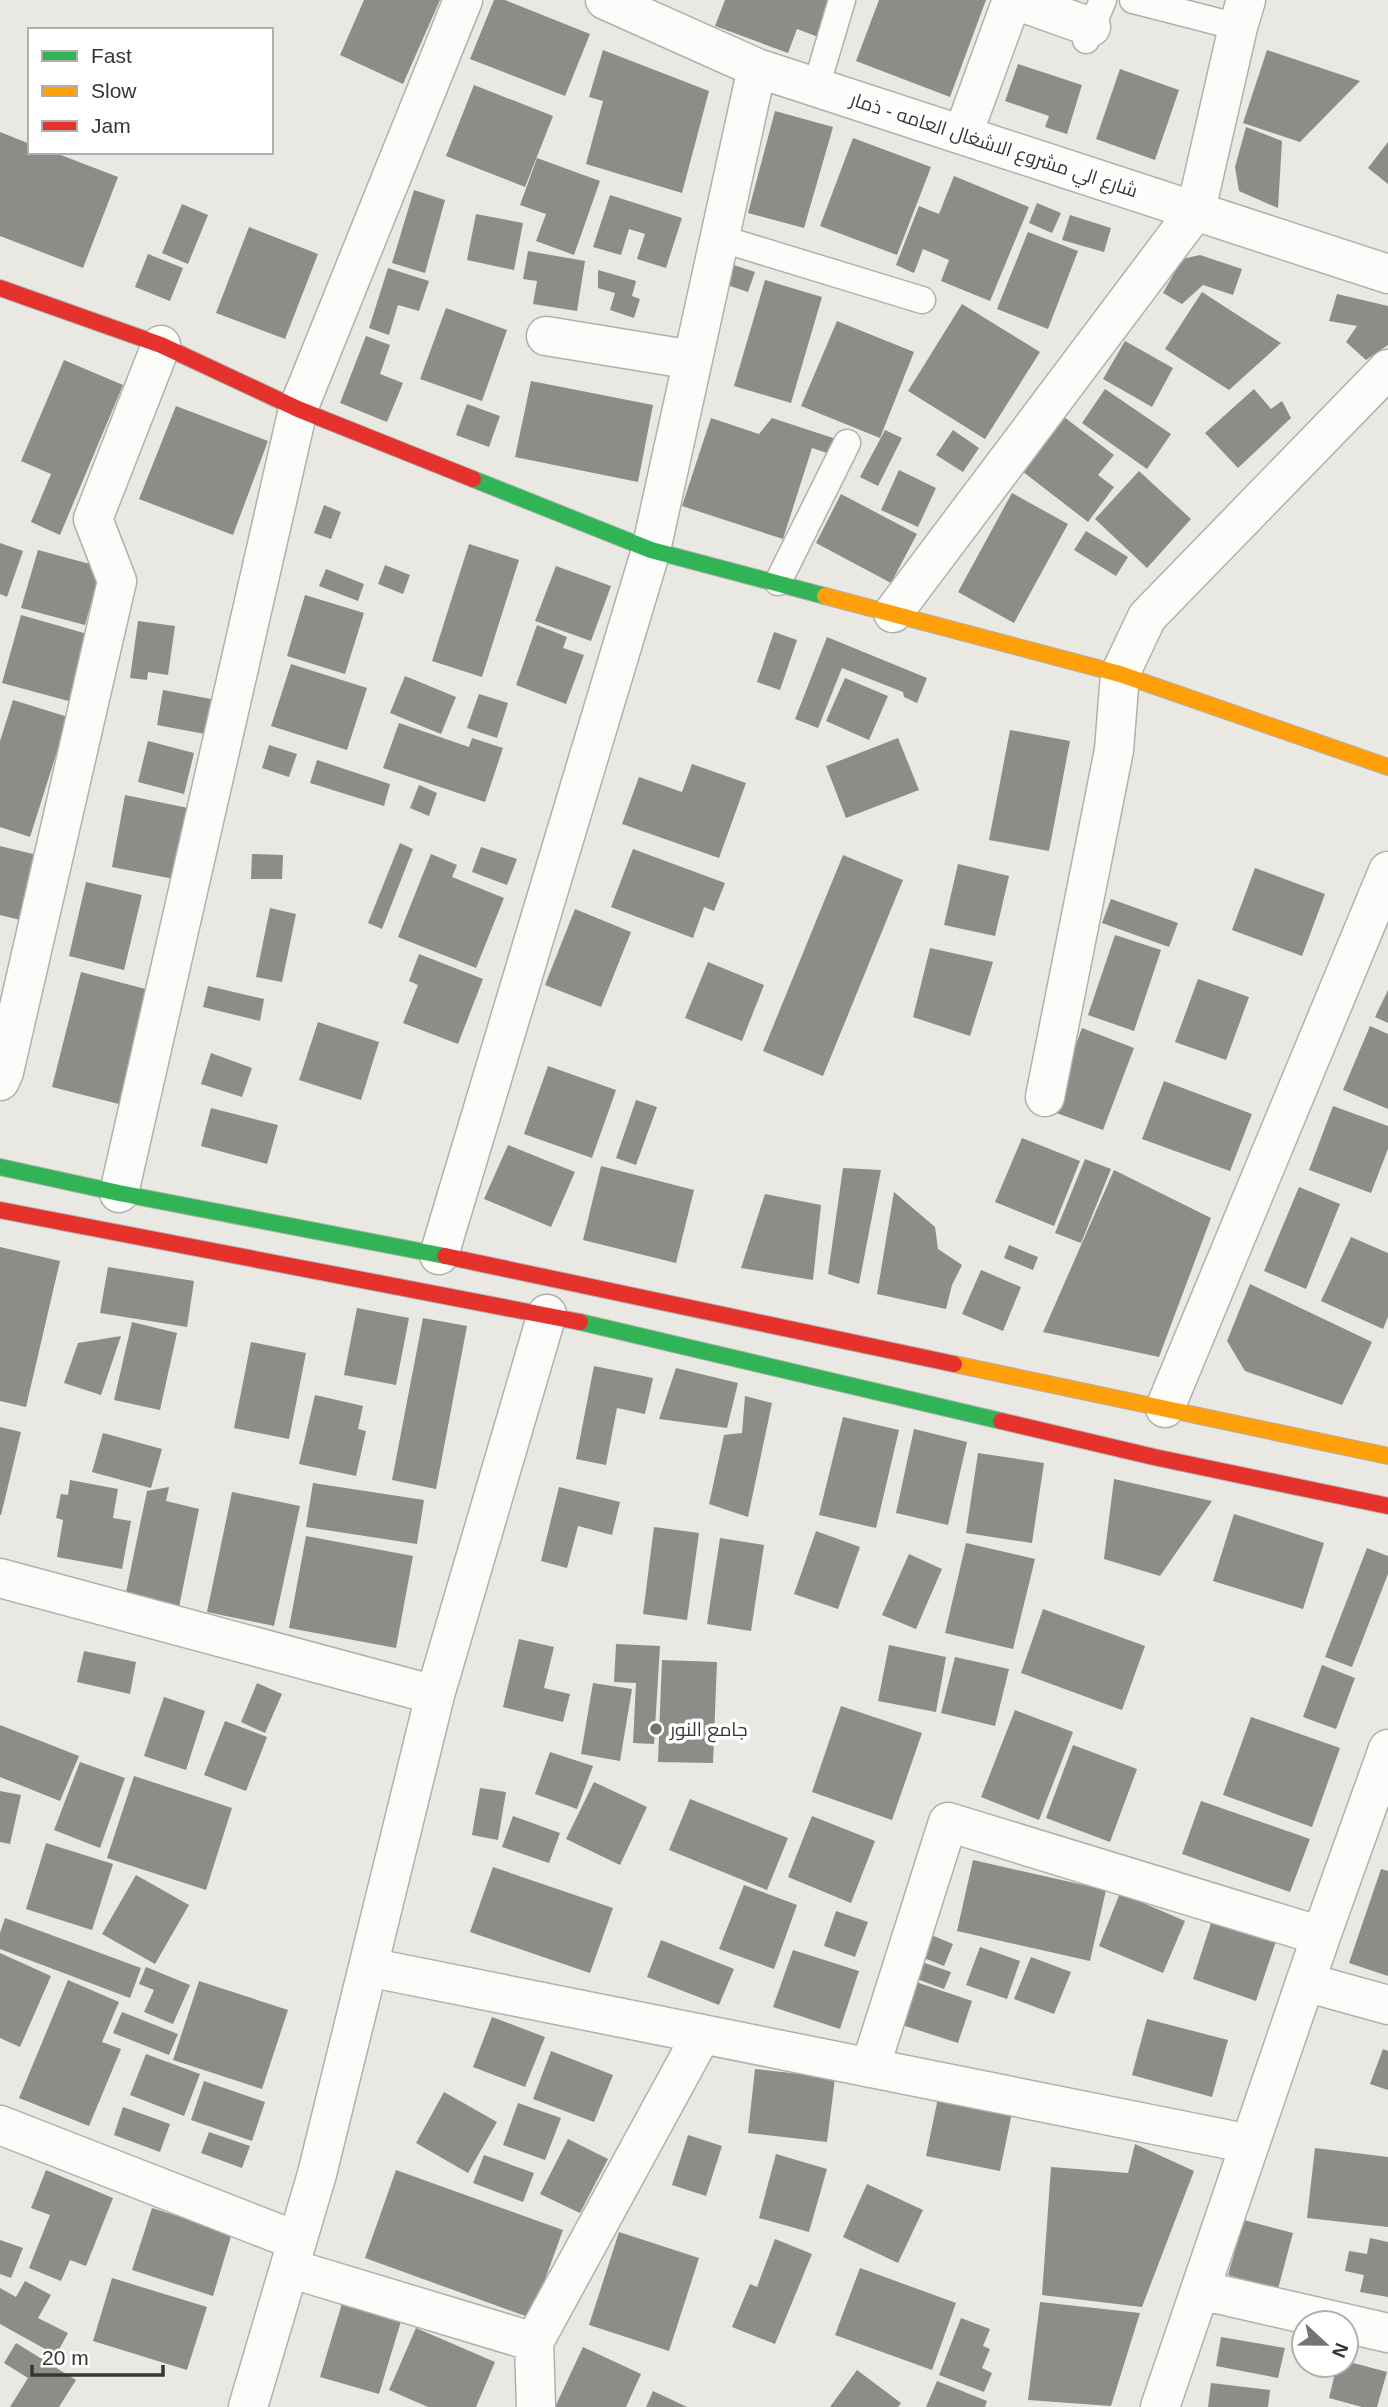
<svg xmlns="http://www.w3.org/2000/svg" width="1388" height="2407" font-family="Helvetica,Cairo,sans-serif">
	<rect width="100%" height="100%" fill="#e9e8e3"/>
	<path fill="#8d8c89" d="M364 0H440L403 84 340 55Z
		M494 0H505L590 34 565 96 470 59Z
		M725 0H835L821 38 797 29 788 53 715 26Z
		M879 0H986L950 97 856 61Z
		M603 50 709 91 682 193 586 164 603 101 589 97Z
		M1267 50 1360 81 1300 142 1243 123Z
		M1018 64 1082 85 1067 134 1045 127 1049 116 1005 101Z
		M1120 69 1179 90 1155 160 1096 139Z
		M474 85 553 116 525 187 446 156Z
		M775 111 833 127 804 228 748 213Z
		M1246 127 1282 141 1278 208 1239 191 1235 167Z
		M0 132 30 144V152H53L118 177 83 268 0 236Z
		M853 138 931 167 897 255 820 226Z
		M1388 142V184L1368 168Z
		M537 158 600 181 574 255 536 241 546 214 520 205Z
		M954 176 1029 207 990 301 941 281 949 260 923 249 914 273 896 265 919 206 939 214Z
		M414 190 445 200 425 273 392 263Z
		M610 195 682 218 666 268 637 259 645 234 629 229 621 255 593 247Z
		M1037 203 1061 213 1052 233 1029 223Z
		M182 204 208 215 188 264 162 253Z
		M476 214 523 223 514 270 467 260Z
		M1070 215 1111 228 1104 252 1062 240Z
		M249 227 318 254 285 339 216 313Z
		M1028 232 1078 251 1048 329 997 309Z
		M528 251 585 261 577 311 533 304 537 281 523 279Z
		M148 254 183 268 170 301 135 287Z
		M1200 255 1242 269 1233 295 1203 285 1182 304 1163 293 1182 259Z
		M734 265 755 272 748 292 727 285Z
		M388 268 429 281 419 311 398 305 389 335 369 328Z
		M598 270 636 281 632 296 640 299 634 318 610 310 615 293 598 288Z
		M765 280 822 297 791 403 734 386Z
		M1202 292 1281 343 1229 390 1165 349Z
		M1337 294 1388 306V345L1366 360 1346 342 1357 326 1329 321Z
		M962 304 1040 352 985 439 908 391Z
		M446 308 507 330 482 401 420 379Z
		M837 321 914 352 880 438 801 406Z
		M366 336 390 345 380 374 403 383 387 422 340 403Z
		M1125 341 1173 368 1152 407 1103 379Z
		M64 360 123 385 60 535 31 522 51 474 21 461Z
		M531 381 653 405 638 482 515 457Z
		M1105 389 1171 434 1147 469 1082 423Z
		M1254 389 1271 409 1282 401 1291 418 1238 468 1205 433Z
		M467 404 500 416 489 447 456 435Z
		M176 406 268 441 233 535 139 499Z
		M1064 417 1114 455 1098 475 1114 487 1088 522 1022 471Z
		M711 418 759 434 772 418 836 439 830 454 812 448 783 539 682 506Z
		M885 430 902 438 878 486 860 477Z
		M953 430 979 448 963 472 936 455Z
		M899 470 936 488 918 527 881 510Z
		M1139 471 1191 519 1147 568 1095 519Z
		M1012 493 1068 524 1014 623 958 592Z
		M841 494 917 534 891 583 816 543Z
		M324 505 341 512 331 539 314 533Z
		M1086 531 1128 557 1116 576 1074 550Z
		M0 543 23 551 7 597 0 594Z
		M469 544 519 560 482 677 432 661Z
		M38 550 101 567 85 625 21 608Z
		M385 565 410 575 403 594 378 584Z
		M556 566 611 586 591 641 535 621Z
		M326 569 364 584 358 601 319 586Z
		M305 595 364 613 345 674 287 656Z
		M21 615 91 635 72 702 2 683Z
		M138 621 175 626 168 675 148 672 147 680 130 678Z
		M537 625 567 637 563 648 584 655 566 704 516 685Z
		M774 632 797 640 780 690 757 682Z
		M827 637 927 678 917 703 904 697 903 692 842 668 818 728 795 719Z
		M291 664 367 688 347 750 271 726Z
		M405 676 456 697 441 734 390 713Z
		M845 678 888 696 869 740 826 721Z
		M163 690 211 699 205 734 157 725Z
		M479 694 508 703 497 738 467 728Z
		M13 700 68 717 30 837 0 827V741Z
		M399 723 469 747 472 738 503 748 485 802 383 768Z
		M1010 730 1070 741 1049 851 989 840Z
		M898 738 919 790 846 818 826 766Z
		M148 741 194 753 184 794 138 782Z
		M269 745 297 754 289 777 262 768Z
		M317 760 390 784 384 806 310 783Z
		M692 764 746 783 719 858 622 824 639 777 682 792Z
		M419 785 437 793 429 816 410 808Z
		M125 795 188 808 174 879 112 867Z
		M400 843 413 849 382 929 368 923Z
		M0 846 37 855 20 920 0 915Z
		M481 847 517 859 507 885 472 872Z
		M633 849 725 883 714 911 704 907 693 938 611 907Z
		M252 854 283 855 282 879H251Z
		M431 854 457 865 452 877 504 898 476 968 398 937Z
		M843 855 903 880 823 1076 763 1051Z
		M958 864 1009 876 995 936 944 925Z
		M1255 868 1325 894 1302 956 1232 930Z
		M86 882 142 895 124 970 69 956Z
		M1111 899 1178 923 1169 947 1102 923Z
		M270 908 296 914 282 982 256 977Z
		M575 909 631 932 601 1007 545 985Z
		M1115 935 1161 950 1134 1031 1088 1015Z
		M930 948 993 962 970 1036 913 1017Z
		M419 954 483 979 458 1044 403 1023 418 985 409 981Z
		M708 962 764 985 742 1041 685 1018Z
		M81 972 153 991 123 1105 52 1087Z
		M1198 979 1249 997 1226 1060 1175 1042Z
		M208 986 264 999 260 1021 203 1007Z
		M1388 990V1023L1375 1017Z
		M318 1022 379 1042 361 1100 299 1080Z
		M1370 1026 1388 1034V1109L1343 1090Z
		M1082 1028 1134 1048 1103 1130 1051 1111Z
		M211 1053 252 1068 242 1097 201 1084Z
		M548 1066 616 1090 592 1158 524 1134Z
		M1164 1081 1252 1114 1230 1171 1142 1139Z
		M636 1100 657 1107 636 1165 616 1158Z
		M1333 1106 1388 1126V1149L1371 1193 1309 1170Z
		M211 1108 278 1125 267 1164 201 1146Z
		M1022 1138 1080 1161 1054 1226 995 1202Z
		M508 1145 575 1172 551 1227 484 1199Z
		M1085 1159 1111 1169 1081 1243 1055 1233Z
		M601 1166 694 1190 676 1263 583 1240Z
		M843 1168 881 1170 859 1284 828 1274Z
		M1114 1170 1211 1218 1159 1357 1043 1332Z
		M1299 1187 1340 1204 1306 1289 1264 1271Z
		M894 1192 935 1227 938 1249 962 1265 952 1285 946 1309 877 1294Z
		M765 1194 821 1205 813 1280 741 1268Z
		M1351 1237 1388 1253V1317L1383 1329 1321 1301Z
		M1009 1245 1038 1257 1033 1270 1004 1258Z
		M0 1247 60 1261 26 1407 0 1401Z
		M108 1267 194 1281 187 1327 100 1313Z
		M981 1270 1021 1287 1003 1331 962 1314Z
		M1250 1284 1372 1342 1342 1405 1245 1371 1227 1341Z
		M357 1308 409 1318 396 1385 344 1375Z
		M423 1318 467 1326 436 1489 392 1480Z
		M132 1322 177 1333 160 1410 114 1400Z
		M121 1336 101 1395 64 1383 78 1343Z
		M251 1342 306 1353 289 1439 234 1428Z
		M594 1366 653 1378 645 1414 617 1408 606 1465 576 1459Z
		M676 1368 738 1383 727 1428 659 1419Z
		M315 1395 363 1406 358 1429 366 1431 356 1476 299 1464Z
		M745 1396 772 1403 748 1517 709 1504 724 1435 742 1433Z
		M843 1417 899 1430 876 1528 819 1515Z
		M0 1427 21 1432 1 1515H0Z
		M914 1429 967 1442 948 1525 896 1513Z
		M103 1433 162 1449 151 1488 92 1472Z
		M978 1453 1044 1463 1032 1543 966 1533Z
		M1114 1479 1212 1501 1160 1576 1104 1559Z
		M70 1480 118 1489 113 1518 131 1521 122 1569 57 1557 63 1520 56 1518 61 1494 68 1495Z
		M313 1483 424 1500 417 1544 306 1527Z
		M169 1487 166 1501 199 1509 179 1607 125 1597 147 1491Z
		M559 1487 620 1502 612 1535 578 1526 567 1568 541 1561Z
		M232 1492 300 1506 274 1626 207 1612Z
		M1234 1514 1324 1543 1303 1609 1213 1581Z
		M654 1527 699 1533 687 1620 643 1614Z
		M816 1531 860 1547 838 1609 794 1594Z
		M306 1536 413 1556 396 1648 289 1628Z
		M720 1538 764 1545 751 1631 707 1624Z
		M966 1543 1035 1559 1013 1649 945 1633Z
		M1367 1548 1388 1556V1574L1352 1667 1325 1657Z
		M909 1554 942 1569 916 1629 882 1615Z
		M1043 1609 1145 1646 1122 1710 1021 1673Z
		M519 1639 554 1647 544 1688 570 1694 563 1722 503 1707Z
		M616 1644 660 1646 654 1744 633 1743 636 1683 614 1682Z
		M889 1645 946 1657 936 1712 878 1701Z
		M84 1651 136 1662 130 1694 77 1682Z
		M955 1657 1009 1669 995 1726 941 1713Z
		M662 1660 717 1662 713 1763 658 1762Z
		M1322 1665 1355 1678 1336 1729 1303 1717Z
		M257 1683 282 1694 265 1733 241 1722Z
		M593 1683 632 1689 620 1761 581 1754Z
		M164 1697 205 1711 186 1770 144 1756Z
		M841 1706 922 1733 892 1820 812 1792Z
		M1015 1710 1073 1732 1039 1820 981 1797Z
		M1251 1717 1340 1748 1312 1827 1223 1795Z
		M225 1721 267 1737 246 1791 204 1775Z
		M0 1725 79 1756 60 1801 0 1777Z
		M1073 1745 1137 1769 1110 1842 1046 1818Z
		M550 1752 593 1766 577 1809 535 1794Z
		M80 1762 125 1778 100 1848 54 1830Z
		M134 1776 232 1808 206 1890 107 1858Z
		M594 1782 647 1807 620 1865 566 1839Z
		M480 1788 506 1792 498 1840 472 1835Z
		M0 1791 21 1795 10 1844 0 1842Z
		M690 1799 788 1838 767 1890 669 1850Z
		M1201 1801 1310 1839 1290 1892 1182 1854Z
		M513 1816 560 1833 549 1863 502 1847Z
		M812 1816 875 1841 851 1903 788 1877Z
		M46 1843 113 1864 92 1930 26 1909Z
		M973 1860 1106 1890 1090 1961 957 1931Z
		M493 1867 613 1908 590 1973 470 1932Z
		M1381 1869 1388 1871V1976L1349 1963Z
		M136 1875 189 1905 155 1964 102 1934Z
		M744 1885 797 1905 774 1969 719 1949Z
		M1120 1893 1185 1921 1163 1973 1099 1946Z
		M836 1911 868 1922 855 1957 824 1946Z
		M5 1918 141 1968 130 1998 0 1949V1933Z
		M1212 1920 1276 1941 1256 2001 1193 1979Z
		M924 1932 953 1944 944 1966 914 1954Z
		M661 1940 734 1969 719 2005 647 1977Z
		M980 1947 1020 1961 1007 1999 966 1985Z
		M793 1950 859 1971 840 2029 773 2007Z
		M0 1953 51 1976 20 2047 0 2038Z
		M1031 1957 1071 1972 1054 2014 1014 1999Z
		M919 1961 951 1972 944 1989 914 1978Z
		M146 1967 190 1985 173 2024 144 2012 154 1990 139 1984Z
		M68 1980 119 2002 102 2042 121 2049 89 2126 19 2098Z
		M910 1980 972 2001 958 2043 896 2023Z
		M199 1981 288 2010 262 2089 173 2060Z
		M122 2012 178 2034 169 2055 113 2033Z
		M492 2017 545 2037 525 2087 473 2067Z
		M1147 2019 1228 2040 1212 2097 1132 2075Z
		M1383 2049 1388 2051V2090L1370 2084Z
		M551 2051 613 2075 594 2122 533 2099Z
		M146 2054 200 2074 184 2116 130 2095Z
		M755 2069 835 2078 827 2142 748 2133Z
		M204 2081 265 2102 252 2141 191 2120Z
		M444 2092 497 2122 468 2173 416 2143Z
		M939 2093 1013 2108 1000 2171 926 2156Z
		M518 2103 561 2118 545 2160 503 2145Z
		M123 2107 170 2124 160 2152 114 2135Z
		M209 2132 250 2146 242 2168 201 2153Z
		M688 2135 722 2146 706 2196 672 2185Z
		M568 2139 608 2159 580 2213 540 2194Z
		M1135 2144 1194 2171 1142 2307 1042 2295 1051 2167 1128 2173Z
		M1315 2148 1388 2157V2227L1307 2218Z
		M776 2154 827 2169 809 2232 759 2218Z
		M484 2155 534 2173 523 2202 473 2183Z
		M46 2170 113 2198 86 2266 70 2260 61 2281 29 2268 50 2215 31 2208Z
		M396 2170 563 2230 531 2318 365 2258Z
		M867 2184 923 2210 898 2263 843 2237Z
		M152 2208 232 2233 213 2296 132 2270Z
		M1244 2220 1293 2233 1278 2289 1228 2275Z
		M619 2232 699 2258 669 2351 589 2325Z
		M1370 2238 1388 2242V2297L1360 2292 1364 2275 1345 2271 1349 2251 1367 2254Z
		M775 2239 812 2254 775 2344 732 2327 750 2284 757 2287Z
		M0 2240 23 2248 11 2278 0 2274Z
		M860 2268 956 2303 932 2370 835 2335Z
		M112 2278 207 2307 187 2370 93 2341Z
		M25 2281 51 2295 38 2318 68 2333 56 2355 0 2324V2288L16 2297Z
		M343 2300 402 2318 379 2394 320 2377Z
		M1040 2302 1140 2313 1111 2406 1028 2400Z
		M961 2318 990 2329 983 2346 990 2349 982 2368 992 2373 984 2392 939 2375Z
		M416 2328 495 2362 476 2407H428L389 2390Z
		M1221 2337 1285 2348 1278 2378 1216 2366Z
		M16 2343 76 2380 59 2407H10L28 2378 4 2363Z
		M583 2347 641 2374 626 2407H555Z
		M1346 2361 1387 2372 1377 2407H1362L1329 2398 1337 2365H1346Z
		M857 2370 901 2403 898 2407H830Z
		M937 2381 987 2401 985 2407H926Z
		M1211 2383 1270 2390 1268 2407H1208Z
		M653 2391 687 2407H646Z"/>
	<g fill="none" stroke-linecap="round" stroke-linejoin="round">
		<g stroke="#b0b0ac" stroke-width="29">
			<path id="lane" d="M1133 0 1238 27
				M1086 40 1103 0
				M816 87 842 0
				M719 238 922 300
				M778 582 847 443"/>
		</g>
		<g stroke="#b0b0ac" stroke-width="41">
			<path id="street" d="M605 0 757 68 1388 274
				M1015 0 1091 27
				M963 134 1012 0
				M546 336 693 360
				M893 613 1196 210 1238 27 1246 0
				M0 1081 4 1072 117 581 93 519 161 345
				M1045 1097 1114 750 1120 674 1147 617 1388 369
				M119 1193 298 409 463 0
				M439 1255 651 550 757 68
				M1165 1408 1388 871
				M0 1578 435 1695
				M368 1967 1250 2144
				M1305 1982 1388 2005
				M870 2068 948 1822 1321 1936
				M0 2125 297 2241
				M289 2268 534 2342 702 2034
				M1200 2290 1388 2333
				M534 2342 536 2407
				M248 2407 317 2174 435 1695 547 1314
				M1160 2407 1321 1936 1388 1749"/>
		</g>
		<g stroke="#b0b0ac" stroke-width="18">
			<path id="fast" d="M473 479 651 550 825 596
				M0 1167 119 1193 445 1256
				M580 1322 1001 1421"/>
		</g>
		<g stroke="#b0b0ac" stroke-width="18">
			<path id="slow" d="M825 596 1120 674 1388 767
				M954 1364 1388 1456"/>
		</g>
		<g stroke="#b0b0ac" stroke-width="18">
			<path id="jam" d="M0 288 161 345 298 409 473 479
				M0 1210 580 1322
				M445 1256 954 1364
				M1001 1421 1154 1457 1388 1506"/>
		</g>
		<use href="#lane" stroke="#fcfcfb" stroke-width="26"/>
		<use href="#street" stroke="#fcfcfb" stroke-width="38"/>
		<use href="#fast" stroke="#30b455" stroke-width="16"/>
		<use href="#slow" stroke="#ff9f0a" stroke-width="16"/>
		<use href="#jam" stroke="#e5322d" stroke-width="16"/>
	</g>
	<circle fill="#757471" stroke="#fff" stroke-width="2.5" cx="656" cy="1729" r="7"/>
	<g text-anchor="middle" dominant-baseline="central" stroke-width="7" stroke-linejoin="round" paint-order="stroke">
		<g font-size="19" fill="#373633" stroke="#fff">
			<text transform="translate(994 145) rotate(18)">شارع الي مشروع الاشغال العامه - ذمار</text>
		</g>
		<g font-size="19" fill="#373633" stroke="#fff" text-anchor="start">
			<text x="670" y="1729">جامع النور</text>
		</g>
	</g>
	<rect x="28" y="28" width="245" height="126" fill="#ffffff" stroke="#afafad" stroke-width="2"/>
	<rect x="42" y="51" width="35" height="10" fill="#30b455" stroke="#afafad" stroke-width="2"/>
	<text x="91" y="63" font-size="21" fill="#373633">Fast</text>
	<rect x="42" y="86" width="35" height="10" fill="#ff9f0a" stroke="#afafad" stroke-width="2"/>
	<text x="91" y="98" font-size="21" fill="#373633">Slow</text>
	<rect x="42" y="121" width="35" height="10" fill="#e5322d" stroke="#afafad" stroke-width="2"/>
	<text x="91" y="133" font-size="21" fill="#373633">Jam</text>
	<g transform="translate(1325 2344) rotate(112)"><circle r="33" fill="#ffffff" stroke="#afafad" stroke-width="2"/>
	<path d="M0-5L12 26L0 18L-12 26Z" fill="#757471"/>
	<text y="-10" font-size="19" font-weight="bold" text-anchor="middle" fill="#373633">N</text>
	</g>
	<path d="M32 2365v10h131v-10" fill="none" stroke="#373633" stroke-width="3.5"/>
	<text x="42" y="2365" font-size="21" fill="#373633" stroke="#ffffff" stroke-width="5" paint-order="stroke">20 m</text>
</svg>
